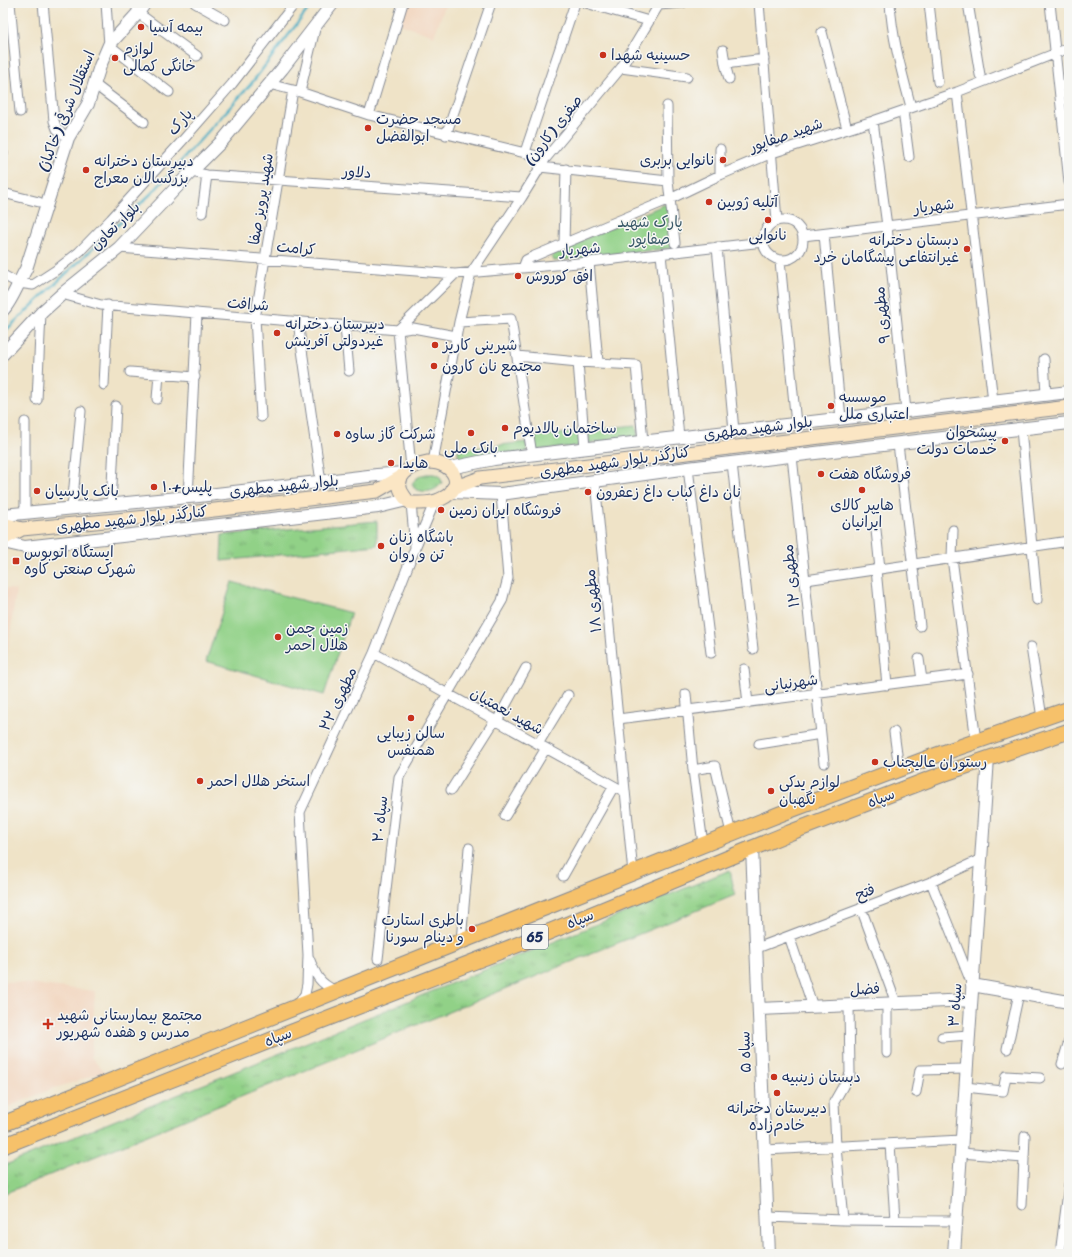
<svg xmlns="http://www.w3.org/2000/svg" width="1072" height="1257" font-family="Sriracha,'Playpen Sans Arabic',sans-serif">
	<defs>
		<pattern id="grass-tufts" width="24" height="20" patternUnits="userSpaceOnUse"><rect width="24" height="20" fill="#91d187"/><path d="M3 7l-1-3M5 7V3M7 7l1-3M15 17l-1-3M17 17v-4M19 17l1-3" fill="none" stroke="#76aa72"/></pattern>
	</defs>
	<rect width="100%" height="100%" fill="#f6f6f2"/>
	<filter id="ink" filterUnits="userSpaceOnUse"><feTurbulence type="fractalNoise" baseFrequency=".025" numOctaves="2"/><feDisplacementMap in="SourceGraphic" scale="8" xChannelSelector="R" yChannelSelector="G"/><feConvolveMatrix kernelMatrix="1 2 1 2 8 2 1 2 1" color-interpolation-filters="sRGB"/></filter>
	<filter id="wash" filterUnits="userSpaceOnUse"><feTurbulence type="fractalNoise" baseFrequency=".012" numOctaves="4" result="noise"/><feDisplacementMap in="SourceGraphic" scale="16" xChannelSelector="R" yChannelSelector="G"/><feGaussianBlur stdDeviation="0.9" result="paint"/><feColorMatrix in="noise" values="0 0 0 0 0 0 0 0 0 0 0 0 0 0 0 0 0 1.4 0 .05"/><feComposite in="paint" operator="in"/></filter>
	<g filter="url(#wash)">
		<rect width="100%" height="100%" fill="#efe3c7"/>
		<path fill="#f2d5be" d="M407 3H446L434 36 400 24Z
			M3 588 16 590 3 687Z
			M3 981 95 991 91 1057 104 1072 52 1089 3 1109Z"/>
		<path fill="url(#grass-tufts)" stroke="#568072" d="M426 474H434L440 477 442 482C437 492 423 494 414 488L412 484C415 478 420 476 426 474Z
			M377 521V545L221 561 222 535Z
			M730 870 735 895 3 1194V1166Z"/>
		<path fill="#91d187" stroke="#568072" d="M668 203 672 248 554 261 552 257 554 252Z
			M636 425 638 438 589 443 588 430Z
			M579 432 581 446 535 450 534 436Z
			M526 442 527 452 459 463 458 450Z
			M232 582 351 613 324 695 206 661Z"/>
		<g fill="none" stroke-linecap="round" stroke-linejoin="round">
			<path stroke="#43abc2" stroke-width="2.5" d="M3 333 154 191 251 84 313 3"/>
		</g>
	</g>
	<g filter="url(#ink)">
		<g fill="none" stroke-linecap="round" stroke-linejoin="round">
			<g stroke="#858992" stroke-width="11">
				<path id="minor" d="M10 3 20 112
					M43 3 54 121 57 129 68 138
					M106 3 109 45 169 92
					M136 3 138 13 197 56
					M195 3 225 20
					M586 3 649 21
					M759 3 777 221
					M890 3C892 38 902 73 911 107
					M929 3 938 82
					M968 3 980 75
					M1050 3 1069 182
					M659 5 683 3
					M822 32 847 129
					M723 50 725 64
					M621 68 687 77
					M729 79 725 64 764 59
					M94 84 144 122
					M269 84 300 92 369 115 546 158
					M300 92 315 29
					M957 92 993 401
					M667 106 668 181 675 243
					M903 111 909 157
					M369 115 403 3
					M873 121 887 226 906 411
					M446 135 491 3
					M720 149V175
					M525 152 575 3
					M3 153V154
					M540 167 668 181
					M191 172 207 175 522 197
					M3 193 39 202
					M202 213 207 175
					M763 240a20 20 0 1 1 40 0a20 20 0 1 1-40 0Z
					M824 234 841 419
					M803 236 1069 204
					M564 243 566 169
					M717 247 734 431
					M119 248 455 274 589 262 763 242
					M661 254 679 437
					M780 261 796 424
					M589 262 598 362
					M523 268 526 260 532 257 670 199 720 175 772 153 873 121 957 92 1069 48
					M3 275 18 283 33 285 56 270 79 252 111 219 183 140 232 84 295 3
					M62 294 101 305 398 330 413 328 456 336
					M256 313 293 90
					M255 318 261 417
					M298 322 321 482
					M459 322 511 319 532 455
					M345 326 349 371
					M517 356 578 362 636 365 643 442
					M1044 359 1046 394
					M578 362 585 448
					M130 372 195 377
					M104 385 108 305
					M157 399 159 374
					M37 400 41 313
					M25 422V513
					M1021 429 1037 600
					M898 444 920 626
					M792 456 824 763
					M433 462 459 322 471 273 522 197 546 158 621 68 660 3
					M732 463 753 649
					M411 468 398 330 455 274
					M688 468 711 653
					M595 481 633 873
					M188 498 197 313
					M411 503 415 547
					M111 504 116 406
					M72 508 81 411
					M876 530 880 569
					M953 530 952 558 976 741
					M876 569 887 685
					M806 580 1069 541
					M1031 647 1042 718
					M374 653 625 792
					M919 659 922 680
					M744 669 748 703
					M686 694 693 770 703 844
					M618 719 968 674
					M497 721 526 668
					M894 732 899 769
					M538 744 568 695
					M759 744 821 734
					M693 770 715 766 731 833
					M451 790 495 720
					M505 816 546 748
					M563 876 614 786
					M931 882 971 982
					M861 908 896 1003
					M789 936 813 1007
					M461 941 469 848
					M757 948 931 882 981 859
					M309 958C316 976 319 983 336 991
					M378 959 399 777 502 601 508 578 501 494
					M887 1004V1053
					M298 1005 305 994 307 984 308 955 300 812 374 653 415 548 435 501
					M942 1037 969 1035
					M1007 1049 1019 993
					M1062 1064 1069 1041
					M965 1087 1003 1091 1006 1076 1040 1078
					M916 1092 920 1070 966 1069
					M890 1144 895 1220
					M765 1150 962 1140
					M961 1153 1024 1158
					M1022 1205 1025 1136
					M768 1217 843 1220 956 1221
					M843 1220 836 1147 834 1102 850 1074 849 1005
					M1060 1254 1069 1184"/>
			</g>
			<g stroke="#858992" stroke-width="14">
				<path id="tertiary" d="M3 310C12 301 19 281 26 269L68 138 88 104 100 66 109 45 138 13 145 3
					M3 354 41 313 62 294 119 248 191 172 223 140 282 69 333 3
					M450 468 494 459 1069 392
					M451 492 501 494 688 468 1069 423
					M3 515 199 496 377 475 404 473
					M3 542 25 547 378 507 407 500
					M752 848 769 1254
					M972 985 1069 1002
					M759 1009 971 1000
					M954 1254 988 758"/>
			</g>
			<g stroke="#858992" stroke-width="15">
				<path id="secondary" d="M428 462C455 462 467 487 441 499 432 504 423 503 413 503 408 503 407 500 404 496 390 477 411 465 428 462Z
					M453 488 480 478 1069 407
					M3 524 22 529
					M3 539 22 529 189 513 377 491 401 477"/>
			</g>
			<g stroke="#858992" stroke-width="17">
				<path id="primary" d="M3 1124 780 814 934 756 1069 709
					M3 1146 274 1039 522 943 789 833 943 774 1069 731"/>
			</g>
			<use href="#minor" stroke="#fff" stroke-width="9"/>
			<use href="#tertiary" stroke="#fff" stroke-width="12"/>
			<use href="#secondary" stroke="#fbe6c4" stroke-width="13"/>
			<use href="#primary" stroke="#f6c16b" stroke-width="15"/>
		</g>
	</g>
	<g fill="#c8321e" stroke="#f6f6f2" stroke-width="1.5">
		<circle cx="141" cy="27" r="4"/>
		<circle cx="603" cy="55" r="4"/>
		<circle cx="115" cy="58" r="4"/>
		<circle cx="368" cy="128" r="4"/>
		<circle cx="723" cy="160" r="4"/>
		<circle cx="86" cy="170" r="4"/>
		<circle cx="709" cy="202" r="4"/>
		<circle cx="768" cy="220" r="4"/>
		<circle cx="967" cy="249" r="4"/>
		<circle cx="518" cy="276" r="4"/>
		<circle cx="277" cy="333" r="4"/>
		<circle cx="435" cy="345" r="4"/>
		<circle cx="434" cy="366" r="4"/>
		<circle cx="831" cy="406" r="4"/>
		<circle cx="505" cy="428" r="4"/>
		<circle cx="471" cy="433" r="4"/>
		<circle cx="337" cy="434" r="4"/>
		<circle cx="1005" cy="441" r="4"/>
		<circle cx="391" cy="463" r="4"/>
		<circle cx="821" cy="474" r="4"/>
		<circle cx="154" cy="487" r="4"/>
		<circle cx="862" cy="490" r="4"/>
		<circle cx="37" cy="491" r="4"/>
		<circle cx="588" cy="492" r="4"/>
		<circle cx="441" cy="510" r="4"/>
		<circle cx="381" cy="546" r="4"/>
		<rect x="12" y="557" width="8" height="8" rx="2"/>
		<circle cx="278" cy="637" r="4"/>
		<circle cx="411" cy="718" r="4"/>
		<circle cx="875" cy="762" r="4"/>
		<circle cx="200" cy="781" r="4"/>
		<circle cx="771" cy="791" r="4"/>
		<circle cx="472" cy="929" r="4"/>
		<path d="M46 1018h4v4h4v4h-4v4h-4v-4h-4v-4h4z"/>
		<circle cx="774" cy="1077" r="4"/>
		<circle cx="777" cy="1093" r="4"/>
	</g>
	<g text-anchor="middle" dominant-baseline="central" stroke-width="3" stroke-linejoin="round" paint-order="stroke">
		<rect fill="#f6f6f2" stroke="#5d6b8a" stroke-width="1" x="522" y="925" width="26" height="24" rx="3"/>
		<g font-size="14" font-weight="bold" fill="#1b2f5e">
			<text x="535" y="937">65</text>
		</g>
		<g font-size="15" fill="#1b2f5e" stroke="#f6f6f2" text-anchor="start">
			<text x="149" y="27">بیمه آسیا</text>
			<text x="123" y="49">لوازم<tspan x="123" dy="17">خانگی کمالی</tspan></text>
			<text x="611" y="55">حسینیه شهدا</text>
			<text x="376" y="119">مسجد حضرت<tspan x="376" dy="17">ابوالفضل</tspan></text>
			<text x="715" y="160" text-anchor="end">نانوایی بربری</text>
			<text x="94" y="161">دبیرستان دخترانه<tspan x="94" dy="17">بزرگسالان معراج</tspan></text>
			<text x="717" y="202">آتلیه ژوبین</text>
			<text x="768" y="235" text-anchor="middle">نانوایی</text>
			<text x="959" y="240" text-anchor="end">دبستان دخترانه<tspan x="959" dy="17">غیرانتفاعی پیشگامان خرد</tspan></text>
			<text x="526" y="276">افق کوروش</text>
			<text x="285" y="324">دبیرستان دخترانه<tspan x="285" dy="17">غیردولتی آفرینش</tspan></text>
			<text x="443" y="345">شیرینی کاریز</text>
			<text x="442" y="366">مجتمع نان کارون</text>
			<text x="839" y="397">موسسه<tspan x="839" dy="17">اعتباری ملل</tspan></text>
			<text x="513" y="428">ساختمان پالادیوم</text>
			<text x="997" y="432" text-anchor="end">پیشخوان<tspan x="997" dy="17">خدمات دولت</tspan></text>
			<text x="345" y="434">شرکت گاز ساوه</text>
			<text x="471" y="448" text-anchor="middle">بانک ملی</text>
			<text x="399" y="463">هایدا</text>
			<text x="829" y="474">فروشگاه هفت</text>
			<text x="162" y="487">پلیس+۱۰</text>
			<text x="45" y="491">بانک پارسیان</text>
			<text x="596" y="492">نان داغ کباب داغ زعفرون</text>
			<text x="862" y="505" text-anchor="middle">هایپر کالای<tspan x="862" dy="17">ایرانیان</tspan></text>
			<text x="449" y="510">فروشگاه ایران زمین</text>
			<text x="389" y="537">باشگاه زنان<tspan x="389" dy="17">تن و روان</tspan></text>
			<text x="24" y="552">ایستگاه اتوبوس<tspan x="24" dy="17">شهرک صنعتی کاوه</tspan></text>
			<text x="286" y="628">زمین چمن<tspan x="286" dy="17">هلال احمر</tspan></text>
			<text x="411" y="733" text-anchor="middle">سالن زيبايى<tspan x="411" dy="17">همنفس</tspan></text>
			<text x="883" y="762">رستوران عالیجناب</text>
			<text x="208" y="781">استخر هلال احمر</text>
			<text x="779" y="782">لوازم یدکی<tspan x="779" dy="17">نگهبان</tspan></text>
			<text x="464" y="920" text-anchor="end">باطری استارت<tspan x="464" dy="17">و دینام سورنا</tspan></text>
			<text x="57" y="1015">مجتمع بیمارستانی شهید<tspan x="57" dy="17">مدرس و هفده شهریور</tspan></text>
			<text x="782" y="1077">دبستان زینبیه</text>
			<text x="777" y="1108" text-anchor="middle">دبیرستان دخترانه<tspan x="777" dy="17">خادم‌زاده</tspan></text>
		</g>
		<g font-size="15" fill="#1b2f5e" stroke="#f6f6f2">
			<text transform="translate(66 111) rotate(-68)">استقلال شرقی (خاکباز)</text>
			<text transform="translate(180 122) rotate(-49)">پارک</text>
			<text transform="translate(553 130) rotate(-52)">صفری (کارون)</text>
			<text transform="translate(786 135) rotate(-19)">شهید صفاپور</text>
			<text transform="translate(357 172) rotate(4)">دلاور</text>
			<text transform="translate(261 199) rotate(-81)">شهید پرویز صفا</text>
			<text transform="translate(934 206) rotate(-7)">شهریار</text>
			<text transform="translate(115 226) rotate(-44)">بلوار تعاون</text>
			<text transform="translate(296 248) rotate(5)">کرامت</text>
			<text transform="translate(580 249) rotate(-5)">شهریار</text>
			<text transform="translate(248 304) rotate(4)">شرافت</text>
			<text transform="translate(882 315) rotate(-96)">مطهری ۹</text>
			<text transform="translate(758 428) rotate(-7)">بلوار شهید مطهری</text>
			<text transform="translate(615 462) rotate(-8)">کنارگذر بلوار شهید مطهری</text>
			<text transform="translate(284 486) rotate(-6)">بلوار شهید مطهری</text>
			<text transform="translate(132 519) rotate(-6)">کنارگذر بلوار شهید مطهری</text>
			<text transform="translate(791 576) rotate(-96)">مطهری ۱۲</text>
			<text transform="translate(593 601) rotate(-96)">مطهری ۱۸</text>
			<text transform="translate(791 683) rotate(-8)">شهرنیانی</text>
			<text transform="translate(338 699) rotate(-65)">مطهری ۲۲</text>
			<text transform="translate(507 711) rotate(29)">شهید نعمتیان</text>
			<text transform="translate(881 798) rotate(-21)">سپاه</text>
			<text transform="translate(380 819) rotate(-84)">سپاه ۲۰</text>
			<text transform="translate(865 892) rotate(-21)">فتح</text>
			<text transform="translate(580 919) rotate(-22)">سپاه</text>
			<text transform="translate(865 989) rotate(-2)">فضل</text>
			<text transform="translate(955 1005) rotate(-86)">سپاه ۳</text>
			<text transform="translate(278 1037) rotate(-21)">سپاه</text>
			<text transform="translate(745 1052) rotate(-92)">سپاه ۵</text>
		</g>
		<g font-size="15" fill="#385868" stroke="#f6f6f2">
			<text x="650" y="222">پارک شهید<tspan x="650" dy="17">صفاپور</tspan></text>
		</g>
	</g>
	<rect width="1072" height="1257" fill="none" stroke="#f6f6f2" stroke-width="16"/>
</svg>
